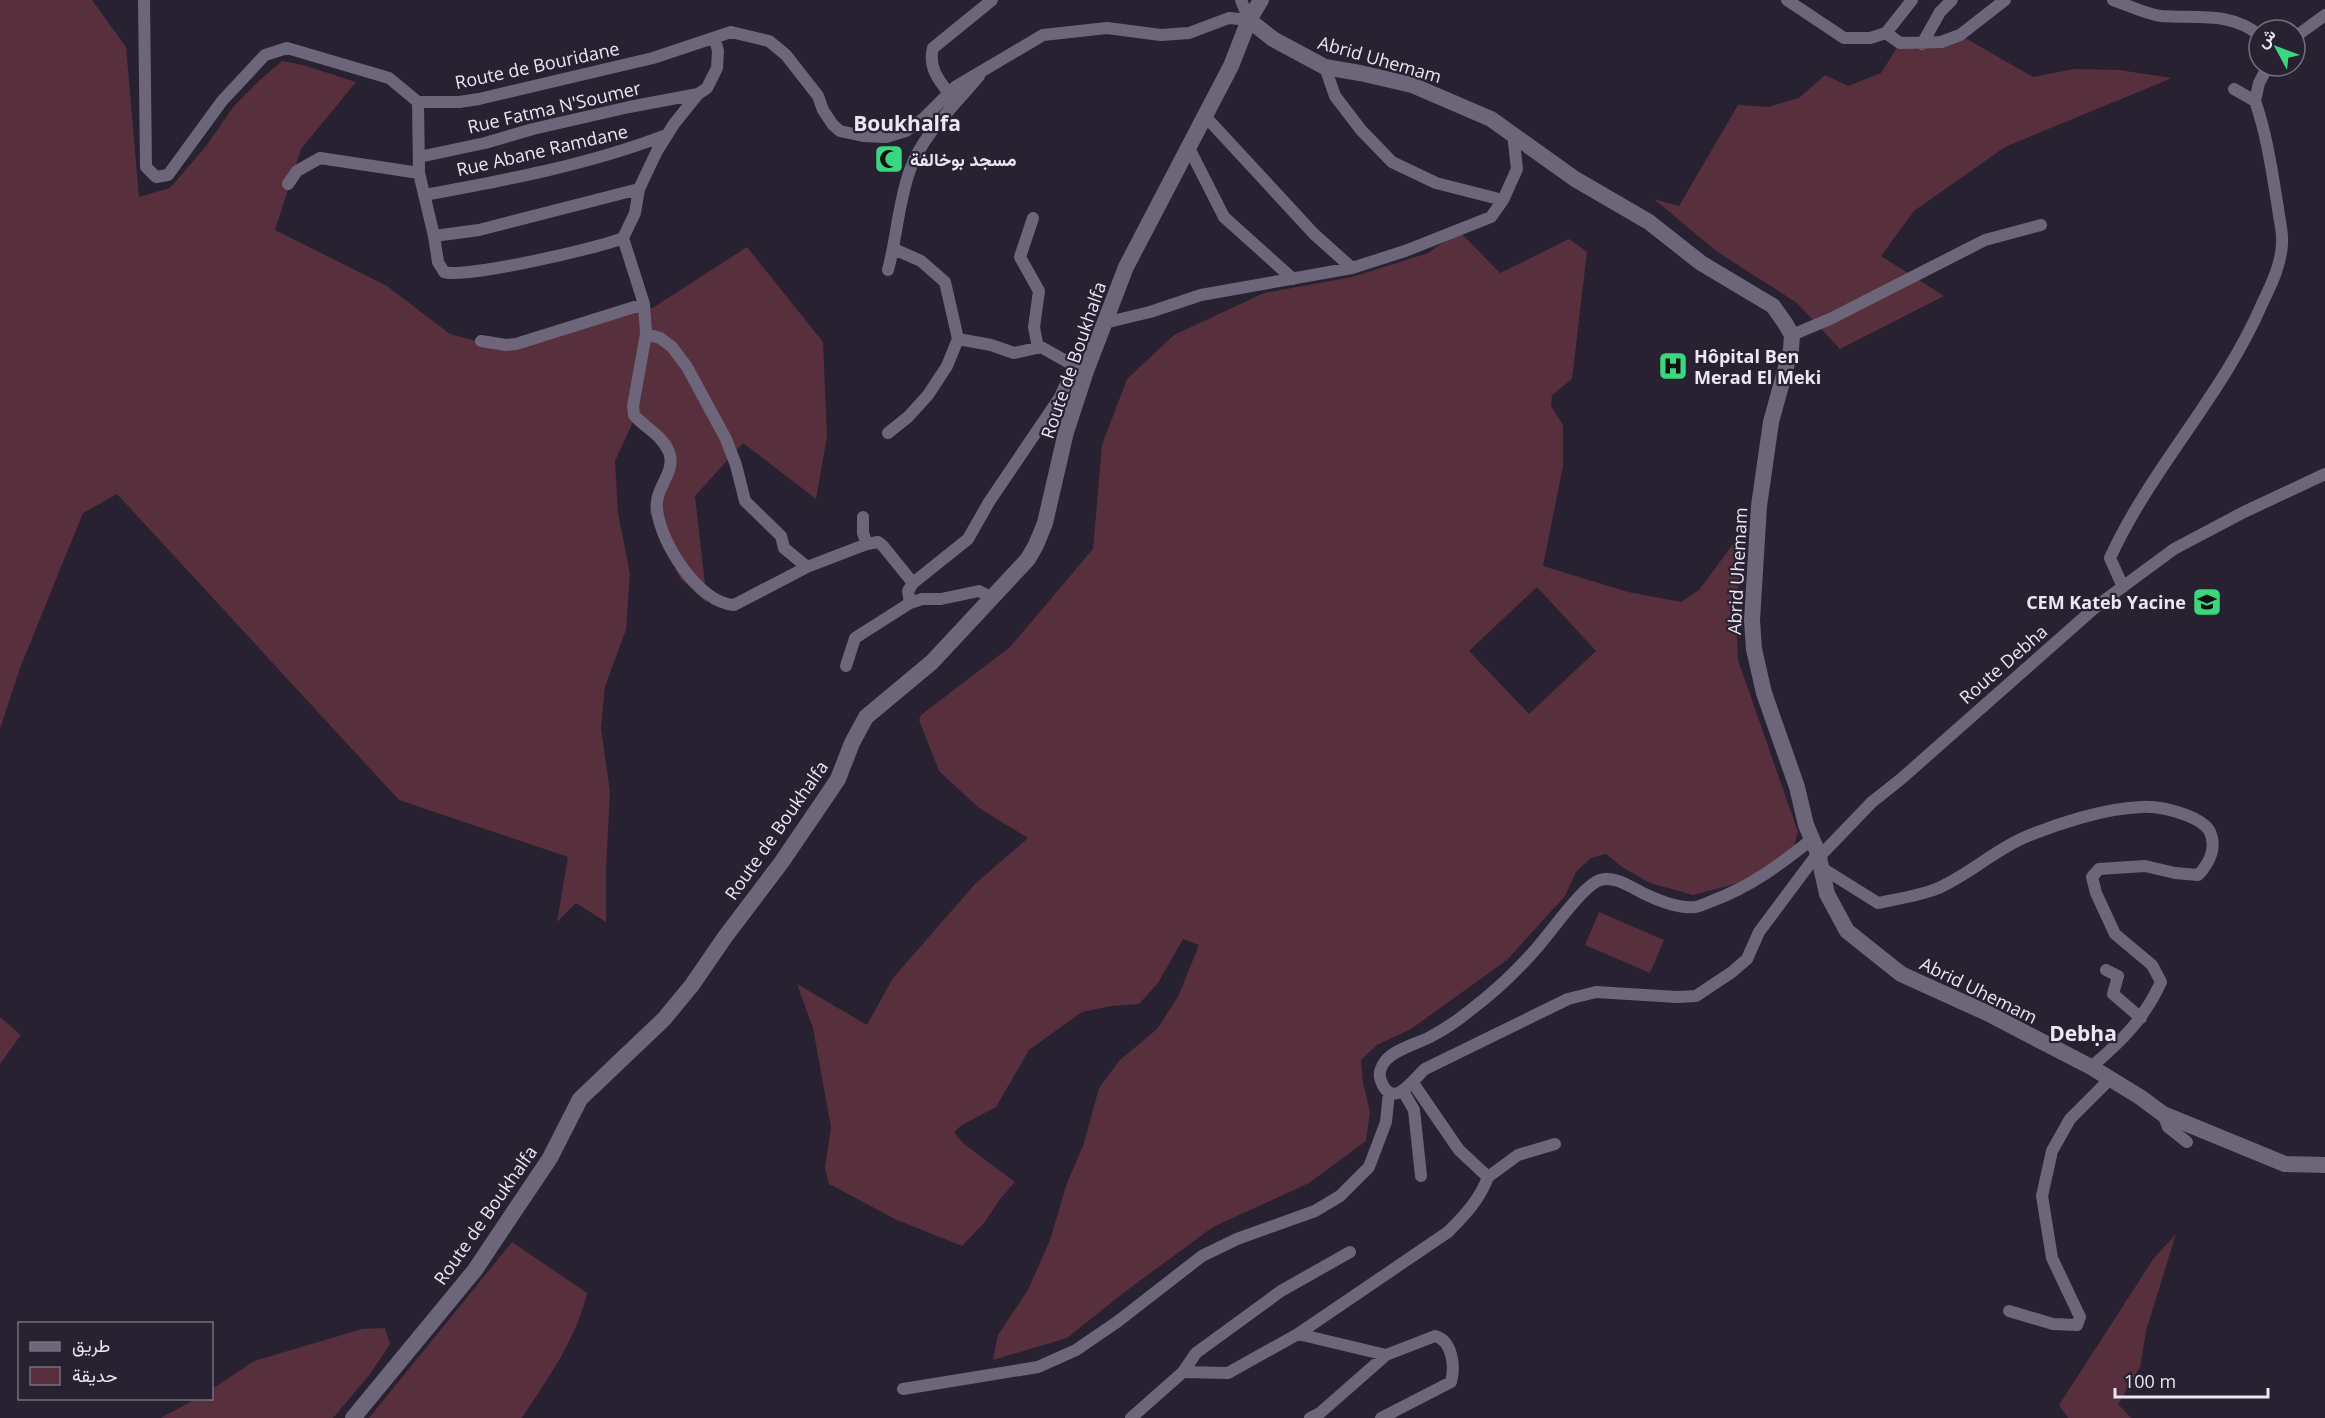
<svg xmlns="http://www.w3.org/2000/svg" width="2325" height="1418" font-family="'Open Sans',Vazirmatn,sans-serif">
	<rect width="100%" height="100%" fill="#272131"/>
	<path fill="#582f3c" fill-rule="evenodd" d="M0 0H92L126 47 139 197 170 188 206 146 234 106 260 80 282 61 303 65 356 82 301 149 275 230 387 286 450 334 507 349 549 339 654 307 747 247 823 342 827 436 816 499 743 443 695 496 707 603 680 578 650 513 651 497 664 470 665 451 653 437 633 422 615 461 618 513 630 574 626 630 605 686 601 728 610 792 606 869V922L576 903 557 922 568 857 399 800 117 494 83 513 20 668 0 729Z
		M1960 35 2033 77 2074 69 2119 70 2172 78 2005 147 1914 211 1881 256 1944 296 1840 349 1797 303 1716 251 1654 199 1679 206 1738 105 1768 107 1799 98 1825 75 1848 86 1881 73 1900 43Z
		M1459 231 1500 273 1569 239 1587 252 1572 379 1552 395 1551 406 1563 425V466L1543 566 1628 592 1681 602 1699 590 1745 528 1736 606 1738 660 1798 832 1793 849 1742 882 1693 895 1650 883 1622 867 1606 854 1591 858 1576 872 1565 896 1507 960 1411 1029 1377 1045 1361 1060 1363 1082 1370 1112 1366 1141 1309 1183 1213 1227 1126 1291 1067 1338 993 1360 998 1335 1028 1290 1050 1240 1067 1183 1083 1146 1099 1088 1120 1060 1157 1029 1178 997 1199 945 1183 939 1158 983 1139 1004 1111 1006 1082 1012 1029 1050 996 1107 962 1125 954 1132 964 1144 1015 1182 1000 1199 984 1223 962 1246 897 1220 829 1184 825 1168 831 1127 813 1028 797 984 867 1025 893 978 975 884 1028 838 979 808 939 771 919 720 921 715 1010 647 1093 549 1102 445 1127 379 1174 335 1264 293 1352 277 1428 253ZM1537 587 1596 651 1529 714 1469 651Z
		M1599 912 1664 940 1650 973 1585 945Z
		M0 1017 21 1035 0 1064Z
		M2176 1234 2146 1331 2140 1367 2118 1404 2131 1418H2068L2059 1405 2154 1258Z
		M512 1242 587 1293C576 1340 548 1378 522 1418H369Z
		M385 1328 390 1344 370 1374 333 1418H160L196 1399 212 1398V1389L254 1361 362 1329Z"/>
	<g fill="none" stroke-linecap="round" stroke-linejoin="round">
		<path stroke="#6d667a" stroke-width="12" d="M144 0 146 167 156 177 168 175 222 101 265 55 287 48 389 78 418 102H459L479 99 653 58 731 32 769 41 786 55 818 96 823 110 833 125 840 131 863 136 886 137 906 131 924 118 955 87 1043 35 1107 28 1161 35 1189 33 1229 18 1249 20 1241 0
			M1787 0 1844 38H1870L1886 33 1900 43 1941 42 1960 35 2005 0
			M2113 0C2128 5 2145 14 2161 16 2195 19 2231 11 2259 35
			M1886 33 1912 0
			M2295 37 2325 15
			M1922 44 1940 12 1952 0
			M1325 67 1335 96 1361 130 1392 162 1436 183 1503 200
			M949 93C938 80 928 66 933 48L992 0
			M2255 101 2259 83 2268 66
			M418 102 419 173 434 236 438 262 444 272C463 279 600 248 623 238
			M1205 116 1314 234 1352 268
			M1189 148 1224 217 1293 279
			M419 157 485 143 533 129 629 107 698 94
			M288 184 297 171 320 158 419 173
			M424 195C506 180 588 165 666 135
			M1033 218 1020 257 1039 291 1034 327 1038 348
			M434 236 479 230 639 189
			M888 270C897 237 898 203 910 170 922 135 955 105 979 76
			M644 304 646 334 633 406 634 415C645 428 662 435 669 452 677 472 654 488 657 509 660 542 698 603 734 605L807 567 867 544
			M1104 323 1150 312 1201 295 1352 268 1405 251 1491 217 1503 200 1517 169 1513 134
			M646 334 660 338 672 347 687 367 726 439 736 465 745 501 781 536 784 548 807 567
			M1792 335 1830 319 1985 240 2041 225
			M958 339 991 345 1014 353 1041 347 1080 369
			M481 341 506 345 516 344 644 304 623 238 635 213 639 189 657 151 674 124 698 94 707 88 717 68 718 51 715 39
			M888 433 908 417 928 395 947 366 958 339 945 282 921 261 894 249
			M863 517V533L867 544 878 542 883 546 913 583
			M2123 587 2110 558C2151 468 2223 395 2262 304 2271 285 2281 265 2282 244 2283 232 2279 219 2278 208 2272 172 2267 135 2255 101L2234 89
			M993 598 979 591 941 599H922L910 603 908 591 913 583 968 539 989 502 1060 397 1074 366
			M846 666 855 638 910 603
			M1812 839C1781 864 1750 887 1712 901 1707 903 1701 906 1695 907 1680 909 1660 901 1647 895 1633 889 1616 875 1600 880 1582 886 1549 935 1535 950 1515 973 1492 994 1468 1012 1457 1021 1443 1030 1430 1037 1416 1044 1396 1049 1386 1060 1381 1066 1378 1074 1381 1081 1393 1112 1414 1078 1425 1069L1568 999 1596 992 1677 997 1696 996 1732 972 1747 959 1759 932 1818 853
			M1819 857 1872 802 1901 779 2098 605 2174 549 2244 512 2325 474
			M1822 868 1878 903C1897 899 1918 896 1936 889 1967 876 1992 852 2023 838 2056 824 2105 808 2142 807 2157 806 2172 810 2186 815 2194 818 2204 823 2209 830 2218 847 2209 864 2198 875L2175 873 2145 866 2099 869 2092 877 2096 893 2115 934 2152 965 2161 982C2144 1019 2122 1041 2091 1067
			M2106 970 2118 976 2113 994 2141 1018
			M1403 1091 1414 1110 1421 1176
			M2163 1114 2168 1127 2187 1142
			M1488 1177 1518 1155 1555 1144
			M2009 1311 2053 1324 2077 1325 2080 1317 2052 1258 2042 1196 2052 1151 2070 1119 2110 1079
			M1298 1334 1386 1355 1435 1336C1453 1341 1455 1367 1451 1382L1381 1418
			M1183 1372 1228 1373 1298 1334 1448 1232C1465 1215 1480 1199 1488 1177L1459 1150 1413 1083
			M903 1389 1038 1367 1076 1350 1117 1322 1202 1256 1237 1239 1315 1211 1340 1196 1369 1167 1386 1122 1389 1092
			M1131 1418 1183 1372 1196 1353 1281 1291 1350 1252
			M1310 1418 1320 1413 1386 1355"/>
		<path stroke="#6d667a" stroke-width="16" d="M1249 20 1273 39 1325 67 1360 73 1412 85 1491 119 1575 179 1649 222 1701 263 1773 306 1785 323 1792 335 1791 349 1771 422 1759 506 1752 620 1754 649 1764 693 1797 787 1806 825 1818 853 1827 894 1847 931 1901 974 1987 1013 2091 1067 2140 1097 2163 1114 2285 1164 2325 1165
			M353 1418 475 1270 550 1158 580 1099 664 1019 692 985 725 937 781 863 828 794 838 779 852 743 866 717 932 662 1028 559 1036 545 1045 523 1066 432 1086 371 1126 267 1231 66 1249 20 1261 0"/>
	</g>
	<defs>
		<g id="mosque-square" transform="scale(1.5)"><rect x="-9" y="-9" width="18" height="18" rx="4" fill="#3bd77e" stroke="#272131"/><path d="M3.5-4.9A6 6 0 1 0 3.5 4.9A5 5 0 1 1 3.5-4.9Z" fill="#111"/></g>
		<g id="hospital-square" transform="scale(1.5)"><rect x="-9" y="-9" width="18" height="18" rx="4" fill="#3bd77e" stroke="#272131"/><path d="M-5-5h3v3.5h4V-5h3V5h-3V1.5h-4V5h-3Z" fill="#111"/></g>
		<g id="school-square" transform="scale(1.5)"><rect x="-9" y="-9" width="18" height="18" rx="4" fill="#3bd77e" stroke="#272131"/><path d="M0-5L7-2L0 1L-7-2ZM-4 1L0 2.5L4 1V4Q0 6-4 4Z" fill="#111"/></g>
	</defs>
	<g fill-rule="evenodd">
		<use href="#mosque-square" x="889" y="159"/>
		<use href="#hospital-square" x="1673" y="366"/>
		<use href="#school-square" x="2207" y="602"/>
	</g>
	<g text-anchor="middle" dominant-baseline="central" stroke-width="4.5" stroke-linejoin="round" paint-order="stroke">
		<g font-size="18" fill="#eae6f2" stroke="#272131">
			<text transform="translate(1380 59) rotate(16)">Abrid Uhemam</text>
			<text transform="translate(537 65) rotate(-12)">Route de Bouridane</text>
			<text transform="translate(554 107) rotate(-13)">Rue Fatma N'Soumer</text>
			<text transform="translate(542 150) rotate(-13)">Rue Abane Ramdane</text>
			<text transform="translate(1073 360) rotate(-71)">Route de Boukhalfa</text>
			<text transform="translate(1737 571) rotate(-87)">Abrid Uhemam</text>
			<text transform="translate(2003 664) rotate(-41)">Route Debha</text>
			<text transform="translate(776 830) rotate(-55)">Route de Boukhalfa</text>
			<text transform="translate(1979 990) rotate(26)">Abrid Uhemam</text>
			<text transform="translate(485 1215) rotate(-55)">Route de Boukhalfa</text>
		</g>
		<g font-size="18" font-weight="bold" fill="#eae6f2" stroke="#272131" text-anchor="start">
			<text x="910" y="159">مسجد بوخالفة</text>
			<text x="1694" y="356">Hôpital Ben<tspan x="1694" dy="21">Merad El Meki</tspan></text>
			<text x="2186" y="602" text-anchor="end">CEM Kateb Yacine</text>
		</g>
		<g font-size="21" font-weight="bold" fill="#eae6f2" stroke="#272131">
			<text x="907" y="123">Boukhalfa</text>
			<text x="2083" y="1033">Debḥa</text>
		</g>
	</g>
	<rect x="18" y="1322" width="195" height="78" fill="#272131" stroke="#75707e" stroke-width="1.5"/>
	<rect x="30" y="1342" width="30" height="9" fill="#6d667a" stroke="#75707e" stroke-width="1.5"/>
	<text x="72" y="1352" font-size="18" fill="#eae6f2">طريق</text>
	<rect x="30" y="1367" width="30" height="18" fill="#582f3c" stroke="#75707e" stroke-width="1.5"/>
	<text x="72" y="1382" font-size="18" fill="#eae6f2">حديقة</text>
	<g transform="translate(2277 48) rotate(311)"><circle r="28" fill="#272131" stroke="#75707e" stroke-width="1.5"/>
	<path d="M0-4.5L10 22L0 15L-10 22Z" fill="#3bd77e"/>
	<text y="-9" font-size="16" font-weight="bold" text-anchor="middle" fill="#eae6f2">ش</text>
	</g>
	<path d="M2115 1388v9h153v-9" fill="none" stroke="#eae6f2" stroke-width="3"/>
	<text x="2124" y="1388" font-size="18" fill="#eae6f2" stroke="#272131" stroke-width="4.5" paint-order="stroke">100 m</text>
</svg>
